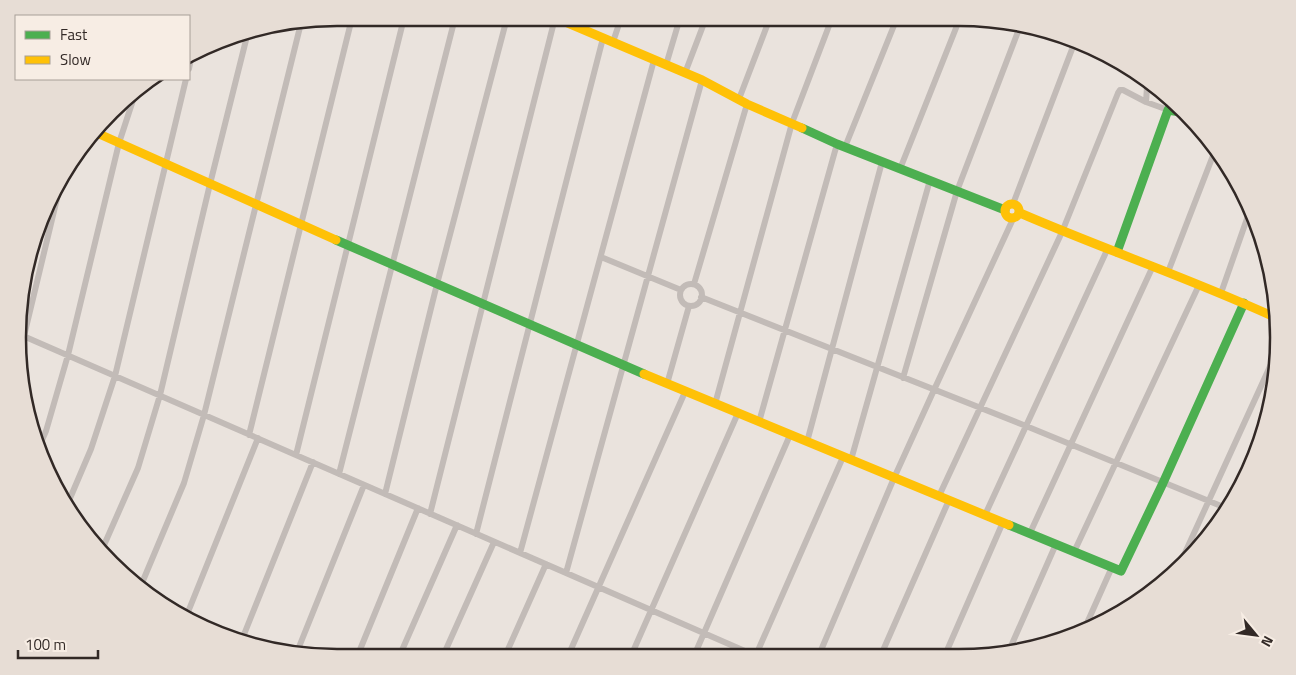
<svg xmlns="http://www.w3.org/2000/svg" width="1296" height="675" font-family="'Titillium Web',sans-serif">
	<rect width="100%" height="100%" fill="#eae3dd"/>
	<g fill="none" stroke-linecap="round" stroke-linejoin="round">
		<path stroke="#c2bbb7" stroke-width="6" d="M613 42 621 18
			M666 65 680 18
			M189 69 191 58
			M685 73 706 18
			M739 99 770 18
			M1146 102 1147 87
			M845 147 897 18
			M900 169 960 18
			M1013 204 1074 44
			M601 257 681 290
			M1168 272 1214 153
			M694 284 747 104
			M680 295a11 11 0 1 1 22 0a11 11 0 1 1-22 0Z
			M1221 293 1249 213
			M701 297 1026 426 1226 508
			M21 335 754 655
			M19 346 24 336 61 182
			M903 378 957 191 1019 29
			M667 384 689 306
			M715 404 792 123 832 18
			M759 422 837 144
			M249 435 352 18
			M807 442 882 162
			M39 447 46 431 68 355 119 143 136 91
			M296 455 404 18
			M851 460 930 180
			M339 474 455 18
			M385 494 437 284 507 18
			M939 496 1062 232 1118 93 1120 90H1123L1146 102 1168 110
			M68 503 91 449 115 376 186 79
			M430 514 555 18
			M985 515 1108 248
			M1030 533 1153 266
			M476 534 603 38
			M101 552 138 468 160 395 210 184 248 32
			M1074 552 1199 285
			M520 553 654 60
			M1179 566 1277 351
			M566 573 702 80
			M142 583 184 483 204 415 301 23
			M186 617 258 438
			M1083 632 1112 567
			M243 637 313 462
			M297 652 364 485
			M1008 653 1056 544
			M756 655 843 457
			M819 655 894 478 934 390 1013 219
			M881 655 949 500
			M945 655 1003 522
			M443 656 494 542
			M505 656 546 564
			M568 656 685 392
			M631 656 738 413
			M694 656 790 435
			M357 657 418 508
			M399 657 457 525"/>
		<path stroke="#4caf50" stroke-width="9" d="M802 128 837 144 1005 210
			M336 240 644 374
			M1117 252 1168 110 1180 112
			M1009 525 1121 571 1163 483 1244 303"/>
		<path stroke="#ffc107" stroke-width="9" d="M556 18 702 80 747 104 802 128
			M97 133 336 240
			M1005 211a7 7 0 1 1 14 0a7 7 0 1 1-14 0Z
			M1020 213C1103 249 1189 278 1272 316
			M644 374 1009 525"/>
	</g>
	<path d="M0 0H1296V675H0ZM337 26H959A311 311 0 0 1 1270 337V338A311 311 0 0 1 959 649H337A311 311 0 0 1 26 338V337A311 311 0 0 1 337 26Z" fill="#e7ddd5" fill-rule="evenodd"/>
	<path fill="none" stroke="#322926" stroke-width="2.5" d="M337 26H959A311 311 0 0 1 1270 337V338A311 311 0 0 1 959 649H337A311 311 0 0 1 26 338V337A311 311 0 0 1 337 26Z"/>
	<rect x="15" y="15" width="175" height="65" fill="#f7ede4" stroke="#a89f98"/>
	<rect x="25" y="31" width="25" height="8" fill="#4caf50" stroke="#a89f98"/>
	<text x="60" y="40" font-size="15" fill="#322926">Fast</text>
	<rect x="25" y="56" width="25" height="8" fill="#ffc107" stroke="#a89f98"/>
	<text x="60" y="65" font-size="15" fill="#322926">Slow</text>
	<g transform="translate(1256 635) rotate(119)" stroke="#f7ede4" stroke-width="4" paint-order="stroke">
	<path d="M0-4L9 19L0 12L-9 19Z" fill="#322926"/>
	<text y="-8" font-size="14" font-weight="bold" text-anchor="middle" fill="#322926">N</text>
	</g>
	<path d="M18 650v8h80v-8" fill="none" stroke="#322926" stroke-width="2.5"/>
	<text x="25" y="650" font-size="15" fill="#322926" stroke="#f7ede4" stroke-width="4" paint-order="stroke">100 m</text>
</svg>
